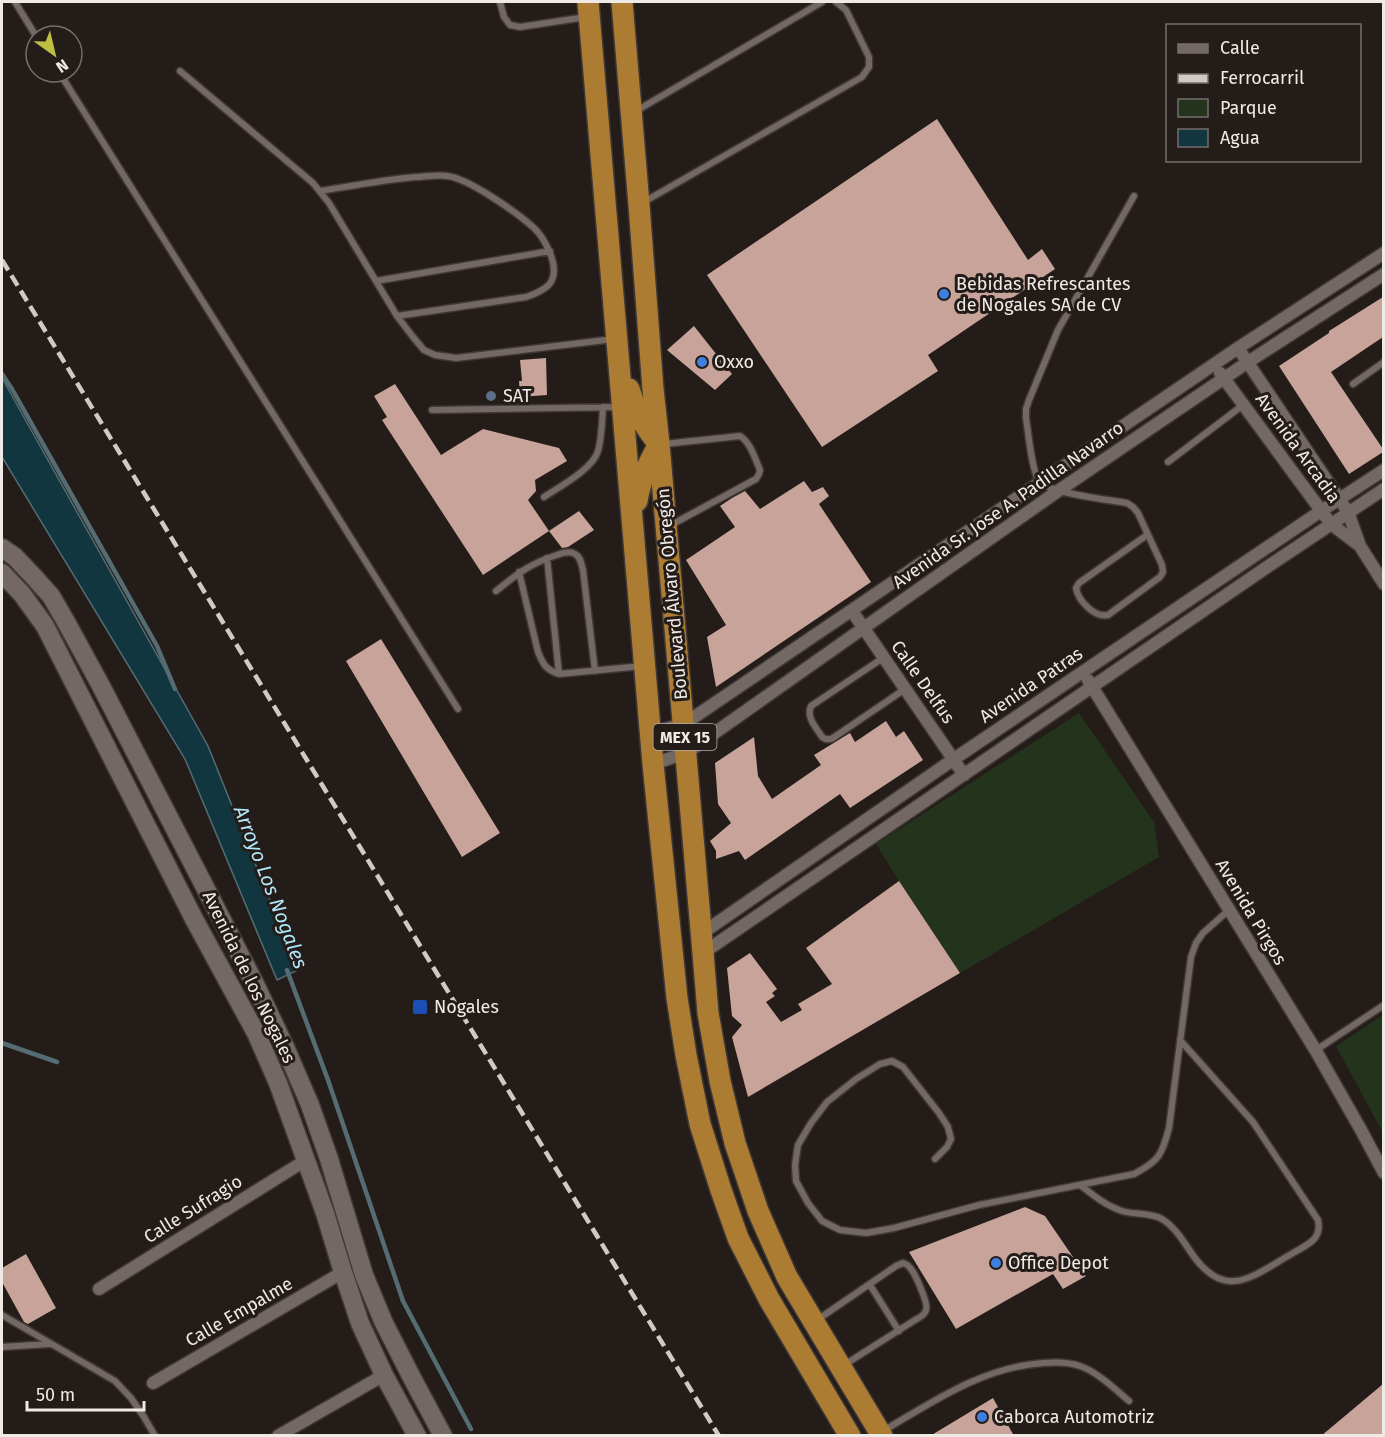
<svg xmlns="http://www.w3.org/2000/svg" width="1385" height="1437" font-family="'Fira Sans',sans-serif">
	<rect width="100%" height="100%" fill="#241c18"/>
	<path fill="#24331c" d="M1079 713 1154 822 1159 857 960 973 899 881 876 844Z
		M1383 1015V1133L1336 1046Z"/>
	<path fill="#113640" stroke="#546c72" stroke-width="1.5" d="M2 378 208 746 298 970 277 980 185 759 2 457Z"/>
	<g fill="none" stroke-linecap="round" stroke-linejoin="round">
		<path stroke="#546c72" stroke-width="4.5" d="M2 374 12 389 157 646 175 689
			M287 970 328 1080 403 1301 471 1429
			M2 1043 57 1062"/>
	</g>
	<path fill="#c7a39a" d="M937 119 1028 260 1042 249 1055 269 928 355 938 371 822 447 707 275Z
		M1383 297V337L1331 372 1383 449V452L1349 474 1279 366 1329 333V331Z
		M694 326 732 374 715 390 667 350Z
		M546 358 547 395 520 397 519 381H522L520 360Z
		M395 384 441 455 483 429 559 448 567 461 535 480 536 491 528 500 549 531 483 575 382 420 387 417 374 396Z
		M804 481 812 492 823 487 829 496 819 504 871 582 716 687 707 637 726 625 686 560 735 527 720 506 732 498 745 491 760 509Z
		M579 511 594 530 568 547 562 548 549 531Z
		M381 639 500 833 462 857 346 661Z
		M886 721 896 737 904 731 923 760 850 808 840 794 745 860 739 851 716 859V851L710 841 731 823 718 804 715 763 754 737 758 776 772 799 821 765 814 755 850 733 855 742Z
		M899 881 960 973 748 1097 732 1037 742 1025 732 1016 727 968 750 953 777 989 772 993 775 996 766 1002 781 1022 802 1010 798 1004 832 984 806 948Z
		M1025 1207 1045 1216 1086 1276 1063 1289 1053 1274 956 1329 909 1252Z
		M26 1254 56 1308 28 1324 24 1322 2 1282V1268Z
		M1383 1384V1436H1321Z
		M993 1398 1014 1436H930Z"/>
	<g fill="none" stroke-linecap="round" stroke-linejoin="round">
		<g stroke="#3f3836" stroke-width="9">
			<path id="service" d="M15 2 36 36
				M500 2 504 17 510 25 520 27 586 17
				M180 71 313 183 329 203 397 316 413 337 424 350 435 355 456 358 614 339
				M59 72 458 709
				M636 111 822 2
				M320 191C351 186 383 180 415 177 425 177 437 174 447 176 468 178 516 212 533 227 544 237 559 264 552 280 548 289 535 294 526 297L397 316
				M1134 196 1058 330 1029 400 1026 409V418C1028 430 1032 475 1040 482 1050 493 1109 500 1127 503L1133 507 1138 513 1162 565 1163 572 1160 577 1108 615C1094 618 1078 600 1076 588L1079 583 1147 535
				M642 203 862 77 869 67V57L846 10 836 2
				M376 281 550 251
				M1353 384 1384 362
				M432 410 620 407
				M664 444 740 436C751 443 755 459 760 470L759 474 756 479 671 525
				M1168 462 1243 405
				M544 497C559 487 593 469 598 451 602 437 602 421 603 407
				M547 558 559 674
				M519 572 538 652C543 664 546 670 559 674L642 666
				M496 591C517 574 531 563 557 555 562 553 570 551 575 554 581 557 581 564 583 570L595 671
				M883 658 811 706C806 718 816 727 822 737 826 740 829 740 833 738L905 689
				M1316 1050 1384 1005
				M935 1159 947 1147 951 1139 948 1127 939 1113 903 1067 892 1061 880 1064 856 1079 827 1102 811 1123 798 1145 795 1165 796 1181 808 1203 822 1221 840 1230 866 1233 894 1228 979 1205 1134 1174C1159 1161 1162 1155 1169 1128L1191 957 1196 943 1203 933 1230 909
				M1080 1185C1093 1195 1106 1206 1122 1211 1135 1215 1149 1212 1162 1219 1175 1227 1184 1242 1192 1254 1226 1303 1254 1275 1293 1253 1308 1244 1322 1240 1318 1220L1253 1122 1180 1040
				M870 1285 899 1331
				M2 1315 115 1381 131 1398 144 1417 155 1436
				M817 1320 896 1266 903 1263C908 1265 907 1264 911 1269 915 1274 929 1304 926 1310 925 1315 919 1318 915 1320L844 1365
				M2 1347 49 1344
				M883 1431C934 1401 983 1367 1043 1363 1055 1362 1069 1362 1080 1366 1096 1371 1116 1390 1129 1401"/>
		</g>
		<g stroke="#3f3836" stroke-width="15">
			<path id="minor" d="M1238 348 1348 512 1360 546 1384 584
				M1220 373 1331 524 1360 546
				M852 611 964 775
				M1088 680 1316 1051 1361 1130 1384 1173
				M651 733 684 724 1238 348 1384 253
				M653 764 686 753 1058 491 1248 362 1384 274
				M701 934 954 759 1321 511 1384 470
				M703 953 1270 565 1384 489
				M99 1289 306 1160
				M153 1383 343 1272
				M278 1436 384 1375"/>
		</g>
		<g stroke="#3f3836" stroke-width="21">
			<path id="secondary" d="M2 548 15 557 34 577 51 596 65 620 101 686 255 984 285 1047 310 1105 329 1159 364 1275 383 1321 411 1376 443 1436
				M2 573 22 594 45 626 194 919 256 1033 278 1083 325 1213 342 1269 360 1323 384 1375 417 1436"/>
		</g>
		<g stroke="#3f3836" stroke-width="24">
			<path id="trunk" d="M588 2 653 764 677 998 686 1055 700 1124 721 1190 738 1238 769 1299 850 1436
				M622 2 639 205 653 389 659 444 703 953 708 1013 720 1081 735 1143 758 1211 787 1277 882 1436
				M629 389C635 410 645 428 659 444 649 462 640 480 637 501"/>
		</g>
		<use href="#service" stroke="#736863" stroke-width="6"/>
		<use href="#minor" stroke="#736863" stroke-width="12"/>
		<use href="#secondary" stroke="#736863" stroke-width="18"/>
		<use href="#trunk" stroke="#ac7c33" stroke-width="21"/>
		<path stroke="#d0c9c6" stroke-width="4.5" stroke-dasharray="12 6" stroke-linecap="butt" d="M2 260 719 1436"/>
	</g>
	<g fill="#3f7fe0" stroke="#241c18" stroke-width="2">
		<circle cx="944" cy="294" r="6"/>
		<circle cx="702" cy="362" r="6"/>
		<circle cx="996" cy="1263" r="6"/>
		<circle cx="982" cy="1417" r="6"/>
	</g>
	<circle fill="#5c6f8a" stroke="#241c18" stroke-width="2" cx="491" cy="396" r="6"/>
	<rect fill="#1a4fb4" stroke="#241c18" stroke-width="2" x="412" y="999" width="16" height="16" rx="3"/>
	<g text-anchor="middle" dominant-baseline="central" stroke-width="6" stroke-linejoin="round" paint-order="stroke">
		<rect fill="#241c18" stroke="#b3aca9" stroke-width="1.5" x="653.5" y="724" width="63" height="26" rx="4.5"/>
		<g font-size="16" font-weight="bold" fill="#f0eae7">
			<text x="685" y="737">MEX 15</text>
		</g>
		<g font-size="18" fill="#f0eae7" stroke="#241c18" text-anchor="start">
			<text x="956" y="284">Bebidas Refrescantes<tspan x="956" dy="21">de Nogales SA de CV</tspan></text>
			<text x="714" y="362">Oxxo</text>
			<text x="503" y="396">SAT</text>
			<text x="434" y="1007">Nogales</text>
			<text x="1008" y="1263">Office Depot</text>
			<text x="994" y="1417">Caborca Automotriz</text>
		</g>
		<g font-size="18" fill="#f0eae7" stroke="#241c18">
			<text transform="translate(1298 448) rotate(54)">Avenida Arcadia</text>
			<text transform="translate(1008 505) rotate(-35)">Avenida Sr. Jose A. Padilla Navarro</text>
			<text transform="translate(672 594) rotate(-95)">Boulevard Álvaro Obregón</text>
			<text transform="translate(923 682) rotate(55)">Calle Delfus</text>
			<text transform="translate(1031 685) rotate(-34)">Avenida Patras</text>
			<text transform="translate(1251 912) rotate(59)">Avenida Pirgos</text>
			<text transform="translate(249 977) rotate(64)">Avenida de los Nogales</text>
			<text transform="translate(193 1209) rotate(-32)">Calle Sufragio</text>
			<text transform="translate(239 1312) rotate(-30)">Calle Empalme</text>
		</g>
		<g font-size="20" font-style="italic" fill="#b2e8f9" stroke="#241c18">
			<text transform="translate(271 887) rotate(69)">Arroyo Los Nogales</text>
		</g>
	</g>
	<rect width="1385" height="1437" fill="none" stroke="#f0eae7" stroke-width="6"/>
	<rect x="1166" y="24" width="195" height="138" fill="#241c18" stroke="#766e6b" stroke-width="1.5"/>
	<rect x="1178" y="44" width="30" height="9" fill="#736863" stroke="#766e6b" stroke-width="1.5"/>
	<text x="1220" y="54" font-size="18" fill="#f0eae7">Calle</text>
	<rect x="1178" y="74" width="30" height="9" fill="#d0c9c6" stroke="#766e6b" stroke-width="1.5"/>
	<text x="1220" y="84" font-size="18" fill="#f0eae7">Ferrocarril</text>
	<rect x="1178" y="99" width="30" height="18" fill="#24331c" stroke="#766e6b" stroke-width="1.5"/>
	<text x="1220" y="114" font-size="18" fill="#f0eae7">Parque</text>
	<rect x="1178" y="129" width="30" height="18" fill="#113640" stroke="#766e6b" stroke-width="1.5"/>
	<text x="1220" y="144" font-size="18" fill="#f0eae7">Agua</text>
	<g transform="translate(54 54) rotate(146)"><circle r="28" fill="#241c18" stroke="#766e6b" stroke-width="1.5"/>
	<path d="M0-4.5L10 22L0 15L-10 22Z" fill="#bfbe42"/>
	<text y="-9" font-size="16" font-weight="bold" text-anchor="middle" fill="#f0eae7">N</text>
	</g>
	<path d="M27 1401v9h117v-9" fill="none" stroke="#f0eae7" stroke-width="3"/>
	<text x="36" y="1401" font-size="18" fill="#f0eae7" stroke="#241c18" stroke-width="4.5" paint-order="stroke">50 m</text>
</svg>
